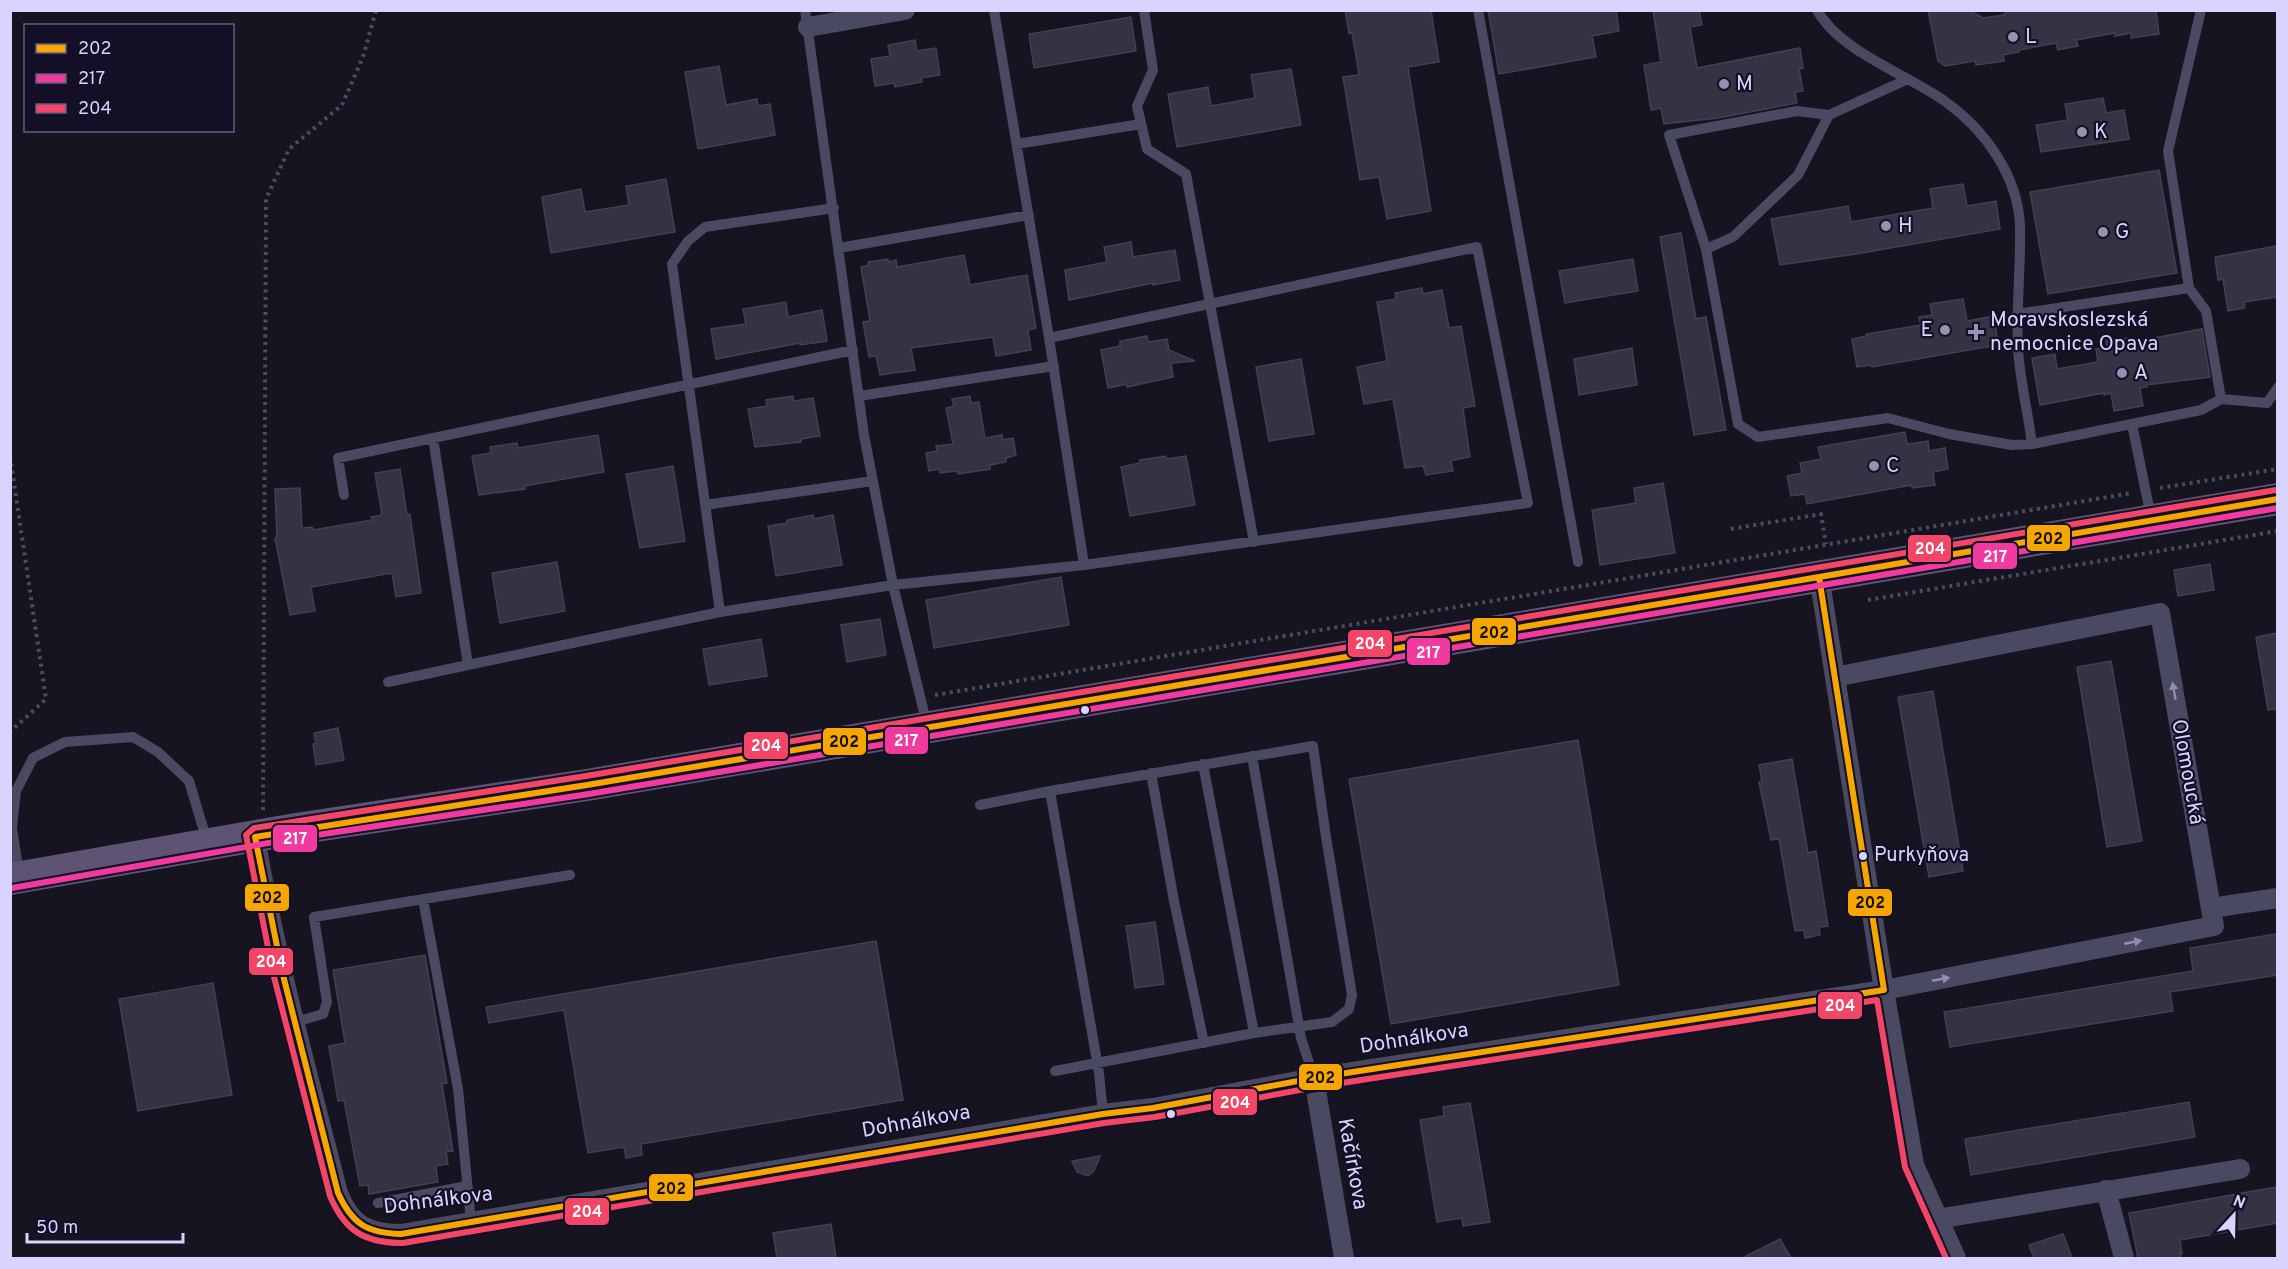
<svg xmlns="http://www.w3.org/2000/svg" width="2288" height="1269" font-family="Overpass,sans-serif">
	<rect width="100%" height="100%" fill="#161421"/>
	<path fill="#343243" stroke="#433f54" stroke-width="1.5" d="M1345 10H1431L1439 62 1408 67 1431 211 1387 219 1379 177 1360 180 1343 77 1359 75 1352 32 1349 33Z
		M1488 10H1616L1619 31 1592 36 1596 57 1499 74Z
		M1653 10H1699L1702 25 1690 27 1697 68 1800 48 1803 68 1799 69 1803 91 1795 92 1797 103 1718 118 1664 124 1661 108 1651 110 1644 65 1661 62Z
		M1928 10H1969L1983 18 2004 15 2007 10H2156L2159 34 2131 38V33L2115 36V33L2076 40 2078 46 2058 50 2056 43 2019 50V52L2003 55 2004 61 1976 65 1975 61 1945 66 1938 61Z
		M1131 17 1136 51 1034 68 1029 34Z
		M915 40 917 51 936 48 940 75 921 78 922 82 895 87 894 83 875 86 871 59 890 56 888 45Z
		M719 66 726 105 757 99 758 106 770 104 775 135 698 149 685 72Z
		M1291 69 1301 125 1177 147 1168 94 1208 87 1211 106 1255 98 1251 75Z
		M2103 98 2106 113 2124 110 2129 139 2041 152 2036 125 2068 120 2065 104Z
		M2159 170 2177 273 2048 294 2030 192Z
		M666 179 675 232 551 253 542 197 581 189 585 212 629 205 626 186Z
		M1963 184 1967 206 1996 201 2000 229 1856 254 1780 265 1771 219 1848 206 1851 222 1933 208 1930 189Z
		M1681 233 1696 319 1706 317 1726 430 1694 435 1660 237Z
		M1131 242 1133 257 1175 250 1180 280 1153 285V283L1069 300 1065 270 1107 262 1104 247Z
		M2277 246V297L2244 302 2245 308 2228 311 2223 279 2218 280 2215 257Z
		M964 255 970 285 1027 275 1036 328 1028 330 1031 350 996 356 993 337 911 348 915 370 880 375 876 356 869 357 863 322 870 321 861 267 869 265 868 262 888 259V262L896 260 897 267Z
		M1633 259 1638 291 1565 303 1559 271Z
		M1422 288 1423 294 1442 290 1449 328 1461 326 1475 406 1463 408 1470 457 1453 460 1451 462 1453 471 1426 475 1423 466 1405 468 1393 399 1364 404 1357 367 1387 361 1377 302 1396 299 1395 293Z
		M1963 299 1967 321 1994 316 1998 345 1872 367 1871 365 1857 367 1852 339 1867 336 1866 334 1921 325 1919 317 1932 315 1930 304Z
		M786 302 788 317 822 310 827 341 800 345V343L716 359 711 329 746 324 743 309Z
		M2202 329 2210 377 2146 385 2147 387 2140 388 2143 406 2114 411 2111 393 2104 395V393L2040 405 2032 358 2055 354 2057 369 2098 362 2096 349 2107 347 2106 341 2127 338 2128 343Z
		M1147 336 1148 342 1167 339 1169 350 1195 361 1171 363 1173 377 1127 387V384L1108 388 1101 350 1120 346V341Z
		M1632 348 1637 385 1579 395 1574 359Z
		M1301 359 1314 434 1269 441 1256 367Z
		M793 396 794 401 813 398 820 436 801 439V442L755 447 748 409 767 406 766 400Z
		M970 396 971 403 979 402 985 438 1002 435V440L1013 438 1016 455 1006 458V462L990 465V469L958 474 957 471 940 473V469L929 471 926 453 937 451 936 446 953 444 946 408 954 406 952 399Z
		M1905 432 1907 444 1928 441 1929 451 1945 448 1948 469 1933 472 1935 485 1912 488V485L1807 504 1805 494 1791 496 1787 476 1802 473 1800 463 1821 459 1818 447Z
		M598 435 604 472 525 486V489L479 495 472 456 491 453 490 447 517 443 518 448Z
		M1166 456 1167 459 1186 456 1195 505 1130 516 1121 467 1140 463V460Z
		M673 466 685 541 640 548 626 474Z
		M400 469 407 515 410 514 421 593 396 597 392 573 311 587 315 611 290 615 275 538 277 537 275 489 300 488 302 528 312 527 313 530 372 520 371 517 382 515 375 473Z
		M1663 483 1675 553 1600 565 1592 510 1636 503 1634 488Z
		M813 515 814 519 833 515 842 565 776 576 768 526 787 523V520Z
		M557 562 565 611 500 623 492 573Z
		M2210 564 2214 590 2178 596 2174 570Z
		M1061 577 1069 625 934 648 926 600Z
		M880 619 886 655 847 662 841 625Z
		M2277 633V709L2268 710 2256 637Z
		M761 639 767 676 709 685 703 649Z
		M2111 661 2142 841 2107 847 2077 667Z
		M1933 691 1963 871 1929 877 1898 697Z
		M338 728 344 760 316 765 313 744 316 743 314 733Z
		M1578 740 1619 985 1391 1024 1349 779Z
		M1792 759 1808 853 1816 851 1828 926 1819 927 1820 935 1805 938 1804 930 1795 931 1779 839 1771 840 1759 782 1762 781 1759 765Z
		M1155 922 1164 984 1135 988 1126 926Z
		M2277 934V975L2170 992 2173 1011 1950 1047 1944 1012 2193 971 2190 948Z
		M876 941 903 1100 641 1144 642 1155 626 1158 624 1147 588 1153 564 1010 489 1023 486 1007Z
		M425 955 447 1083 442 1084 453 1151 446 1152 448 1164 436 1166 438 1182 369 1194 368 1185 360 1186 344 1100 338 1101 329 1046 345 1043 333 970Z
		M213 983 232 1095 138 1111 119 999Z
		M2189 1102 2195 1137 1971 1175 1965 1139Z
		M1470 1103 1490 1222 1463 1226 1462 1218 1437 1222 1420 1120 1444 1116 1443 1107Z
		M1100 1156 1094 1171 1088 1176 1077 1172 1072 1161Z
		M2277 1187V1223L2180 1240 2182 1254H2180L2181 1258H2138L2129 1213Z
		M831 1224 836 1258H777L773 1233Z
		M2063 1234 2072 1258H2034L2029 1245Z
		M1780 1239 1791 1258H1742Z"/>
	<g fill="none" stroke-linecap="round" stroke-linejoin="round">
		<path stroke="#44505f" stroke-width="4" stroke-dasharray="3 4.5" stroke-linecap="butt" d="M10 456 46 699 10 732
			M2160 488 2278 469
			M1731 529 1821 514 1826 544
			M1868 600 2278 531
			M935 695 2132 493
			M263 810 266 199 289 149 342 105 363 57 376 10"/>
		<path stroke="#4a4962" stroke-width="10" d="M805 10 864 435 893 585 927 725
			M994 10 1049 338 1084 565
			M1144 10 1153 70 1137 106 1147 149 1186 174 1254 542
			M1478 10 1578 562
			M1817 10C1840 52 1907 74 1946 102 1985 130 2018 176 2020 226 2021 267 2016 308 2018 349 2020 381 2028 412 2032 444L2012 445 1949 434 1888 418 1758 437 1738 424 1706 249 1669 135 1797 111 1829 115
			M1017 144 1141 124
			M834 208 705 227 688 241 672 264 720 612 893 585 1084 565 1528 503 1477 247 1049 338
			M839 248 1029 215
			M1706 249 1733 237 1798 175 1829 115 1908 79
			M2189 288 2206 311 2221 399
			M2017 314 2189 288 2168 151 2201 10
			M859 396 1054 366
			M2132 424 2151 517
			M433 438 468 665 720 612
			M2032 444 2201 410 2221 399 2267 403 2278 387
			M344 495 338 458 853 350
			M705 505 873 481
			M388 682 468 665
			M1252 756 1301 1038 1314 1078
			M1151 773 1174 901 1204 1043
			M980 805 1050 791
			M19 874 12 828 16 791 33 758 65 742 133 737 158 752 189 781 207 841
			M423 899 458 1089 471 1222
			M295 1022 323 1014 327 1002 314 917 570 875
			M1055 1071 1254 1033 1203 764
			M1103 1114 1099 1073 1050 791 1313 746 1326 837 1352 995 1349 1009 1332 1022 1254 1033
			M378 1203 467 1186"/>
		<path stroke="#4a4962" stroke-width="20" d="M808 27 905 10
			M1819 575 1884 990 1914 1165 1956 1258
			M255 837C275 957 308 1075 338 1193 351 1225 367 1234 401 1234L1103 1114 1153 1108 1314 1078 1884 990 2214 926 2160 613 1835 677
			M2211 908 2278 898
			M1314 1078 1344 1258
			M2106 1190 2124 1258
			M1937 1219 2240 1169"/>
		<path stroke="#5e5373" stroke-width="32" d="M10 879 296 829 587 785 2278 499"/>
		<g stroke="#130f26" stroke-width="10">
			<path id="bus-1" d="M1819 577 1884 990 1314 1078 1153 1108 1103 1114 401 1234C367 1233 352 1224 338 1193L282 971 255 837 587 785Z
				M1819 577 2278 499"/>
		</g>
		<g stroke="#130f26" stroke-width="10">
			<path id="bus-2" d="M12 888 297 838 589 794 2278 508"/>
		</g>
		<g stroke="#130f26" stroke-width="10">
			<path id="bus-3" d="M1946 1258 1905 1167 1877 1000 1316 1087 1155 1117 1104 1123 403 1243C364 1243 345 1231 330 1196L273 973 246 835 254 828 586 776 2276 490"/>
		</g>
		<use href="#bus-1" stroke="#f7a600" stroke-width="6"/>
		<use href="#bus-2" stroke="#f13a9d" stroke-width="6"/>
		<use href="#bus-3" stroke="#f34667" stroke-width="6"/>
	</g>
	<defs><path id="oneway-solid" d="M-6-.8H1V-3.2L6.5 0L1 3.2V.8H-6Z" transform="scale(1.5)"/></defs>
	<g fill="#928eb0">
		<use href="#oneway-solid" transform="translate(2174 691) rotate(-100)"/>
		<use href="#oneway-solid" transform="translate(2133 942) rotate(-11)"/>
		<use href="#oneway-solid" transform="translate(1941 979) rotate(-11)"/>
	</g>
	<g fill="#9591b1" stroke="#130f26" stroke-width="2">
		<circle cx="2013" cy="37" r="6"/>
		<circle cx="1724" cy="84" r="6"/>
		<circle cx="2082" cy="132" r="6"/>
		<circle cx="1886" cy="226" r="6"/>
		<circle cx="2103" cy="232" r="6"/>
		<circle cx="1945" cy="330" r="6"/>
		<path d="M1973 323h6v6h6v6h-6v6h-6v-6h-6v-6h6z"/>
		<circle cx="2122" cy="373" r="6"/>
		<circle cx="1874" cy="466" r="6"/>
	</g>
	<g fill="#d9d4ff" stroke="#130f26" stroke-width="2">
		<circle cx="1085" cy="710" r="5"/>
		<circle cx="1863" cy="856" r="5"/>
		<circle cx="1171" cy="1114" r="5"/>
	</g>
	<g text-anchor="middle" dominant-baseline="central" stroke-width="4.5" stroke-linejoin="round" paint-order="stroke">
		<g font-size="20" fill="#d9d4ff" stroke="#130f26" text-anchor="start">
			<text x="1874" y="856">Purkyňova</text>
		</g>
		<g font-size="21" fill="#d9d4ff" stroke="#130f26" text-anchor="start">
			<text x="2025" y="37">L</text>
			<text x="1736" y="84">M</text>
			<text x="2094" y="132">K</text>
			<text x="1898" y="226">H</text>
			<text x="2115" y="232">G</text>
			<text x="1990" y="320">Moravskoslezská<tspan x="1990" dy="24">nemocnice Opava</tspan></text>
			<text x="1933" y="330" text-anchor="end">E</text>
			<text x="2134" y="373">A</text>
			<text x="1886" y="466">C</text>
		</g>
		<g font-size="21" fill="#d9d4ff" stroke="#130f26">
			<text transform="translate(2187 772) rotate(80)">Olomoucká</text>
			<text transform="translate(1414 1039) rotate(-9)">Dohnálkova</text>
			<text transform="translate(916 1122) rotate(-10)">Dohnálkova</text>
			<text transform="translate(1352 1164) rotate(80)">Kačírkova</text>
			<text transform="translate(438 1201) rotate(-7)">Dohnálkova</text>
		</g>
	</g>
	<g stroke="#130f26" stroke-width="2">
		<rect x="2026" y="524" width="45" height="28" rx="6" fill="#f7a600"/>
		<rect x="1907" y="534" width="45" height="29" rx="6" fill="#f34667"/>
		<rect x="1972" y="542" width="46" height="28" rx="6" fill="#f13a9d"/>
		<rect x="1471" y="617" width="46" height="29" rx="6" fill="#f7a600"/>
		<rect x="1347" y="629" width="46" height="29" rx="6" fill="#f34667"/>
		<rect x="1406" y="637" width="45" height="29" rx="6" fill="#f13a9d"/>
		<rect x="884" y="726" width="45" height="29" rx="6" fill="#f13a9d"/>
		<rect x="822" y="727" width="45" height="29" rx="6" fill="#f7a600"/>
		<rect x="743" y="731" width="46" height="29" rx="6" fill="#f34667"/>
		<rect x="272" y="824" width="46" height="29" rx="6" fill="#f13a9d"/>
		<rect x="244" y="883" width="46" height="29" rx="6" fill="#f7a600"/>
		<rect x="1847" y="888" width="46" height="29" rx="6" fill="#f7a600"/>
		<rect x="248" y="947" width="46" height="29" rx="6" fill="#f34667"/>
		<rect x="1817" y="991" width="46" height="29" rx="6" fill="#f34667"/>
		<rect x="1298" y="1063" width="45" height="28" rx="6" fill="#f7a600"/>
		<rect x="1212" y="1088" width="46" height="28" rx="6" fill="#f34667"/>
		<rect x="648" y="1173" width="46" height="29" rx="6" fill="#f7a600"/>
		<rect x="564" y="1197" width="46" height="29" rx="6" fill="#f34667"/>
	</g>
	<g font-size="16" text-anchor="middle" font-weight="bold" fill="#fff">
		<text x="1930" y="554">204</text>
		<text x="1995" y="562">217</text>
		<text x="1370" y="649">204</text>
		<text x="1428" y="658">217</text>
		<text x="906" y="746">217</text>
		<text x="766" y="751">204</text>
		<text x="295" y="844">217</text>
		<text x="271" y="967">204</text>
		<text x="1840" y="1011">204</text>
		<text x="1235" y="1108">204</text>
		<text x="587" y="1217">204</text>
	</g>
	<g font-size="16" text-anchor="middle" font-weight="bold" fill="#111">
		<text x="2048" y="544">202</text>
		<text x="1494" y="638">202</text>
		<text x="844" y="747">202</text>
		<text x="267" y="903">202</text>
		<text x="1870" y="908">202</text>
		<text x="1320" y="1083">202</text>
		<text x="671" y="1194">202</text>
	</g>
	<rect width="2288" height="1269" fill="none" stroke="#d9d4ff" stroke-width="24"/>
	<rect x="24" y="24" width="210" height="108" fill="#130f26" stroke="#625e7d" stroke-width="1.5"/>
	<rect x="36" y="44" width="30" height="9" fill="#f7a600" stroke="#625e7d" stroke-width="1.5"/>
	<text x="78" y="54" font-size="18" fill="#d9d4ff">202</text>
	<rect x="36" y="74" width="30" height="9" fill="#f13a9d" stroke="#625e7d" stroke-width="1.5"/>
	<text x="78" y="84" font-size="18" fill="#d9d4ff">217</text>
	<rect x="36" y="104" width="30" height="9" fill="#f34667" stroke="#625e7d" stroke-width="1.5"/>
	<text x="78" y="114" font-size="18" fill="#d9d4ff">204</text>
	<g transform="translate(2234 1215) rotate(22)" stroke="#130f26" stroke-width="4.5" paint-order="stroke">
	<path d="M0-4.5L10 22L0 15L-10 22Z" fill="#d9d4ff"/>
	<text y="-9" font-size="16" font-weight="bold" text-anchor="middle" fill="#d9d4ff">N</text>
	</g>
	<path d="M27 1233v9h156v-9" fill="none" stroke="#d9d4ff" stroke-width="3"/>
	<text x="36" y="1233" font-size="18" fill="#d9d4ff" stroke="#130f26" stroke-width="4.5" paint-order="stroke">50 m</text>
</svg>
